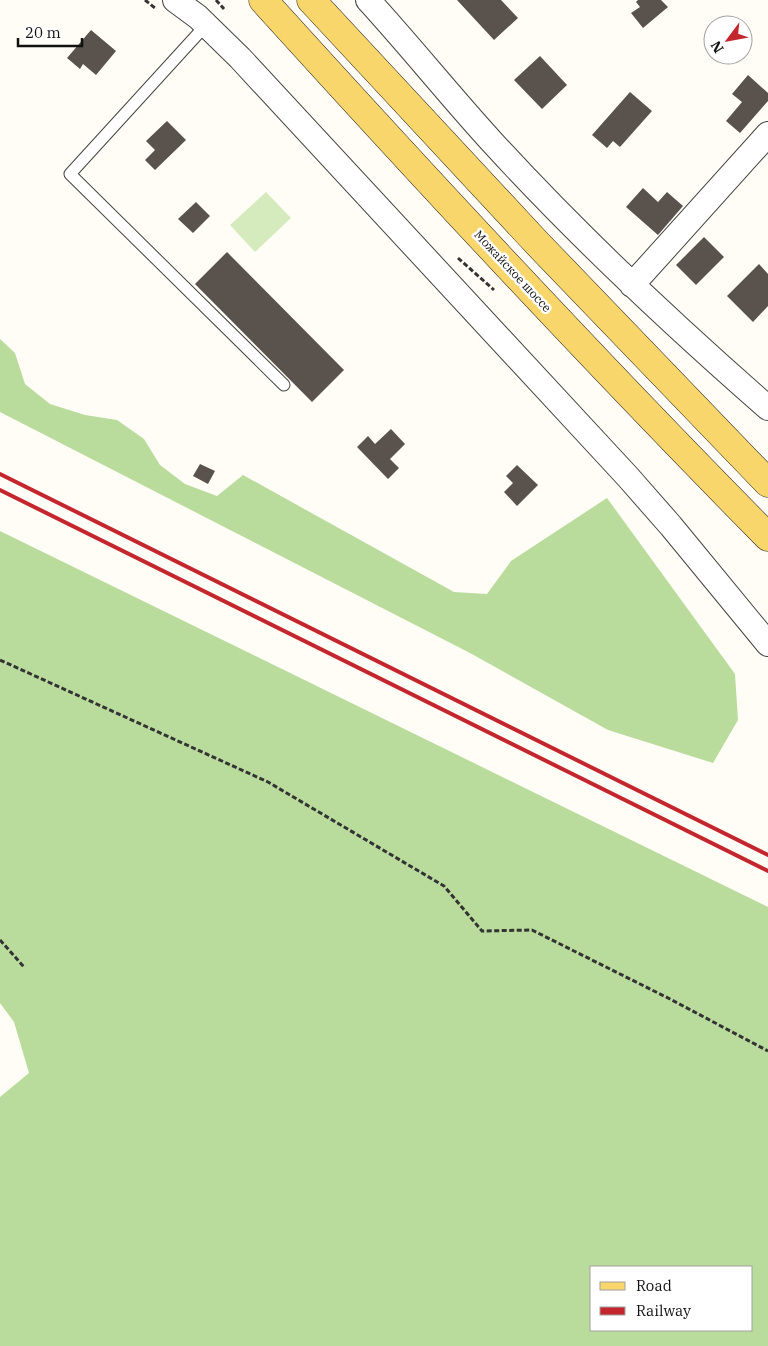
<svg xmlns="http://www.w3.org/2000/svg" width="768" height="1346" font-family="'IBM Plex Serif',serif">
	<rect width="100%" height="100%" fill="#fffdf5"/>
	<path fill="#d5ebbd" d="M266 192 291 218 255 252 230 225Z"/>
	<path fill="#b9dc9c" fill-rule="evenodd" d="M0 339 15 353 25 384 50 404 85 415 117 420 144 439 160 465 185 484 217 496 243 475 454 592 487 594 511 561 607 498 735 674 738 720 713 763 608 730 470 653 0 412Z
		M0 531 768 907V1346H0V1097L29 1073 14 1022 0 1003ZM592 1267H752V1330H592Z"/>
	<path fill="#5a524d" d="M457 0H501L518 18 494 40Z
		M638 0H661L668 7 643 28 631 13 640 7 636 2Z
		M91 30 116 51 96 75 83 64 80 69 67 58Z
		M540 56 567 85 542 109 514 80Z
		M748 75 768 93V101L740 133 726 121 742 102 732 94Z
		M630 92 652 111 620 147 613 141 607 148 592 135Z
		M167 121 186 140 155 170 145 160 155 150 146 141Z
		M643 188 658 202 667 192 683 206 658 235 626 207Z
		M196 202 210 216 193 233 178 219Z
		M704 237 724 257 696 285 676 265Z
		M227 252 344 370 312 402 195 284Z
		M759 264 768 274V306L753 322 727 296Z
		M391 429 405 444 390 459 399 468 388 479 357 447 368 436 375 444Z
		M200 464 215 471 208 484 193 476Z
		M517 465 538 485 517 506 504 492 513 483 506 476Z"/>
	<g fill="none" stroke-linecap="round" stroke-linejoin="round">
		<g stroke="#444" stroke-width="13">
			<path id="service" d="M206 25 70 174 284 385"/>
		</g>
		<g stroke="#444" stroke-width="26">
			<path id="minor" d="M175 0 198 17 240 58 628 477 671 526 768 644
				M368 0C411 47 450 96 493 143 579 237 672 324 768 408
				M632 285 768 134"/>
		</g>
		<g stroke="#222" stroke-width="29">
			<path id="primary" d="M263 0C428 182 595 362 768 537
				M311 0 537 243 768 483"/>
		</g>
		<path stroke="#333" stroke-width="3" stroke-dasharray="5 2.5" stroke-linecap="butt" d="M145 0 155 8
			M216 0 224 9
			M458 258 494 290
			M0 660 268 782 444 886 482 931 532 930 670 999 768 1051
			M0 940 24 967"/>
		<use href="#service" stroke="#fff" stroke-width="11"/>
		<use href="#minor" stroke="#fff" stroke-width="24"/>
		<use href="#primary" stroke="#f9d66b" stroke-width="28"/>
		<path stroke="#c4262e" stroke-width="4" d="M0 474 768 855
			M0 490 768 871"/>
	</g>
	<g text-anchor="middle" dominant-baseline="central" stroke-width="5" stroke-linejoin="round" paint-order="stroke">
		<g font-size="12" fill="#111" stroke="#fff">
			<text transform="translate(513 271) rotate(47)">Можайское шоссе</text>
		</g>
	</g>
	<rect x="590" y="1266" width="162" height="65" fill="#ffffff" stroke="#a0a0a0"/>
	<rect x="600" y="1282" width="25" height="8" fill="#f9d66b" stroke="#a0a0a0"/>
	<text x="636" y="1291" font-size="15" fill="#111111">Road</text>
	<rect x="600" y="1307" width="25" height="8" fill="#c4262e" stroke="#a0a0a0"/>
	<text x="636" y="1316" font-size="15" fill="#111111">Railway</text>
	<g transform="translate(728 40) rotate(238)"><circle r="24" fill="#ffffff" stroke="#a0a0a0"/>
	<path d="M0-4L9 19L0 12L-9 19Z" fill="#c4262e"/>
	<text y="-8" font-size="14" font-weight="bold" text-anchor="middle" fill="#111111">N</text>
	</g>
	<path d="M18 38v8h64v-8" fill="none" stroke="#111111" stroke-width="2.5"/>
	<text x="25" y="38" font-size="15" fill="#111111" stroke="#ffffff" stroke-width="4" paint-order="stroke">20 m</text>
</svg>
